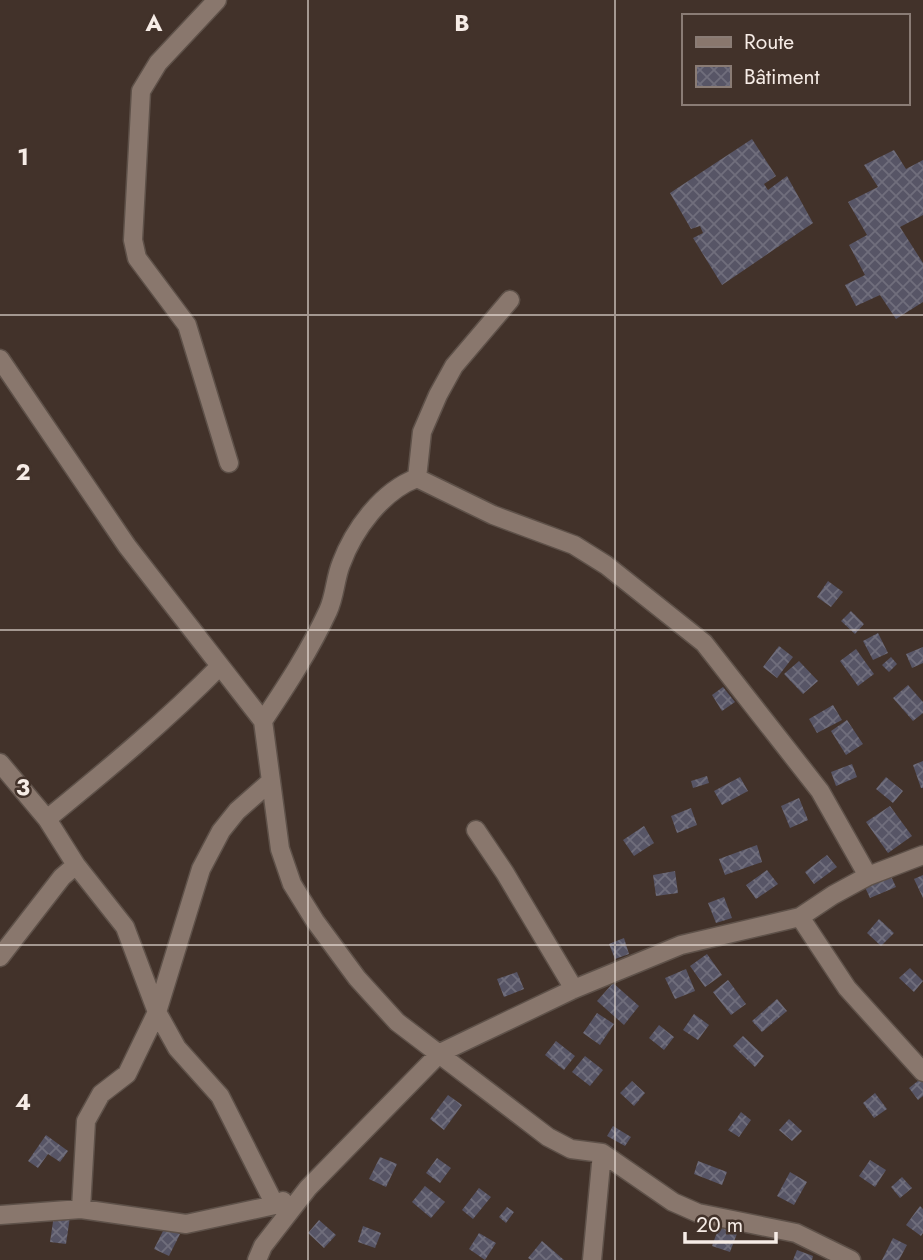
<svg xmlns="http://www.w3.org/2000/svg" width="923" height="1260" font-family="Jost,sans-serif">
	<defs>
		<pattern id="building-cross-hatch" width="8" height="8" patternUnits="userSpaceOnUse" patternTransform="scale(1.75)"><rect width="8" height="8" fill="#575566"/><path d="M0 0l8 8M0 8l8-8" fill="none" stroke="#706e7c"/></pattern>
	</defs>
	<rect width="100%" height="100%" fill="#42322a"/>
	<path fill="url(#building-cross-hatch)" d="M752 139 776 176 764 184 768 190 787 176 813 223 722 285 693 238 703 233 700 226 691 229 670 193Z
		M894 150 906 169 923 160V215L900 227 923 263V302L896 319 880 295 856 306 845 285 865 275 849 245 867 235 848 202 878 187 864 165Z
		M828 581 843 592 831 607 817 597Z
		M851 611 864 624 855 634 841 621Z
		M878 633 888 653 873 660 863 641Z
		M779 646 793 657 777 678 763 667Z
		M923 647V663L912 668 906 654Z
		M856 649 874 674 858 686 840 661Z
		M891 657 897 664 889 672 882 665Z
		M799 661 818 681 803 694 784 674Z
		M908 685 923 702V713L913 721 893 698Z
		M723 687 735 702 722 711 712 695Z
		M833 705 842 720 817 733 809 719Z
		M847 720 863 744 846 755 831 731Z
		M923 761V788H921L913 765Z
		M852 764 857 777 836 786 831 772Z
		M707 776 709 783 693 788 691 781Z
		M740 777 748 791 722 805 714 791Z
		M886 777 903 791 893 803 876 789Z
		M799 798 808 820 790 828 781 806Z
		M890 806 912 836 888 853 866 822Z
		M691 808 697 825 677 833 671 816Z
		M644 826 654 843 634 856 623 840Z
		M757 845 762 862 725 875 719 859Z
		M827 855 837 867 814 884 805 872Z
		M767 870 778 884 756 899 746 885Z
		M675 871 678 893 656 896 653 875Z
		M889 872 896 887 870 898 863 883Z
		M923 875V898L914 879Z
		M724 897 732 918 716 923 708 903Z
		M879 919 894 933 881 946 867 933Z
		M624 938 629 954 615 959 609 944Z
		M707 954 722 975 705 987 690 966Z
		M910 968 923 981 914 992 899 978Z
		M686 969 695 991 675 999 665 978Z
		M517 972 524 989 504 997 497 979Z
		M728 980 746 1004 731 1015 713 992Z
		M613 983 639 1006 624 1025 597 1001Z
		M777 999 787 1011 762 1032 752 1021Z
		M597 1013 614 1024 600 1045 583 1033Z
		M694 1014 709 1025 698 1040 683 1030Z
		M659 1025 674 1037 664 1050 649 1038Z
		M743 1036 764 1056 755 1067 733 1046Z
		M556 1041 575 1056 564 1070 545 1055Z
		M585 1056 603 1070 590 1086 572 1072Z
		M923 1077V1096L918 1100 909 1088Z
		M632 1081 645 1093 634 1106 620 1093Z
		M875 1093 887 1109 874 1118 863 1103Z
		M448 1095 462 1105 444 1130 430 1119Z
		M741 1112 751 1120 739 1137 728 1130Z
		M789 1119 802 1131 792 1141 779 1130Z
		M613 1126 631 1137 625 1146 607 1136Z
		M46 1135 68 1151 60 1162 48 1154 38 1168 28 1161Z
		M380 1157 397 1164 386 1187 369 1179Z
		M437 1158 451 1168 440 1183 426 1173Z
		M870 1160 886 1170 875 1187 859 1176Z
		M698 1161 727 1172 722 1185 694 1174Z
		M790 1172 807 1182 794 1205 777 1196Z
		M902 1177 912 1188 900 1198 891 1187Z
		M425 1186 445 1202 431 1218 412 1202Z
		M479 1188 491 1197 473 1219 462 1210Z
		M920 1206 923 1209V1233L921 1236 906 1225Z
		M507 1207 514 1212 506 1223 499 1217Z
		M54 1215 70 1217 66 1244 50 1242Z
		M319 1220 336 1235 324 1248 308 1233Z
		M720 1224 738 1231 730 1252 712 1246Z
		M363 1226 381 1233 375 1248 358 1242Z
		M165 1227 180 1234 169 1256 154 1249Z
		M479 1233 496 1243 485 1260 469 1249Z
		M893 1238 907 1245 899 1260H882Z
		M542 1241 564 1260H531L528 1258Z
		M797 1250 813 1256 812 1260H793Z"/>
	<g fill="none" stroke-linecap="round" stroke-linejoin="round">
		<g stroke="#5e5149" stroke-width="21">
			<path id="minor" d="M217 0 158 63 141 91 133 240 137 258 187 325 229 463
				M0 359 127 546 263 721 280 849 292 884 315 921 357 978 397 1022 548 1137 571 1149 602 1153 673 1202 698 1213 796 1233 851 1260
				M417 478 422 432 438 395 454 366 510 300
				M263 721C287 685 310 650 328 611 335 596 335 579 341 564 354 529 382 491 417 478L493 515 574 545 606 565 704 643 820 791 868 876
				M0 763 47 819 76 865 125 927 157 1012 177 1048 220 1096 275 1205
				M47 819C107 770 166 721 220 666
				M476 830 505 873 574 989
				M800 917 847 988 923 1072
				M0 957 62 877 76 865
				M81 1209 86 1121 101 1094 127 1074 157 1012 201 869 221 831 237 811 270 782
				M0 1215 81 1209 186 1224 275 1205 283 1201
				M257 1260 263 1246 308 1188 440 1053 574 989 681 945 800 917 833 895 868 876 923 855
				M592 1260 602 1153"/>
		</g>
		<use href="#minor" stroke="#89776d" stroke-width="18"/>
	</g>
	<path fill="none" stroke="#f6ece6" stroke-width="2" stroke-opacity="0.55" d="M308 0V1260M615 0V1260M0 315H923M0 630H923M0 945H923"/>
	<g font-size="23" text-anchor="middle" font-weight="bold" fill="#f6ece6" stroke="#42322a" stroke-width="5" stroke-linejoin="round" paint-order="stroke">
		<text x="154" y="31">A</text>
		<text x="462" y="31">B</text>
		<text x="23" y="165">1</text>
		<text x="23" y="480">2</text>
		<text x="23" y="795">3</text>
		<text x="23" y="1110">4</text>
	</g>
	<rect x="682" y="14" width="228" height="91" fill="#42322a" stroke="#8a7c75" stroke-width="2"/>
	<rect x="696" y="37" width="35" height="10" fill="#89776d" stroke="#8a7c75" stroke-width="2"/>
	<text x="744" y="49" font-size="21" fill="#f6ece6">Route</text>
	<rect x="696" y="66" width="35" height="21" fill="url(#building-cross-hatch)" stroke="#8a7c75" stroke-width="2"/>
	<text x="744" y="84" font-size="21" fill="#f6ece6">Bâtiment</text>
	<path d="M685 1232v10h91v-10" fill="none" stroke="#f6ece6" stroke-width="3.5"/>
	<text x="696" y="1232" font-size="21" fill="#f6ece6" stroke="#42322a" stroke-width="5" paint-order="stroke">20 m</text>
</svg>
